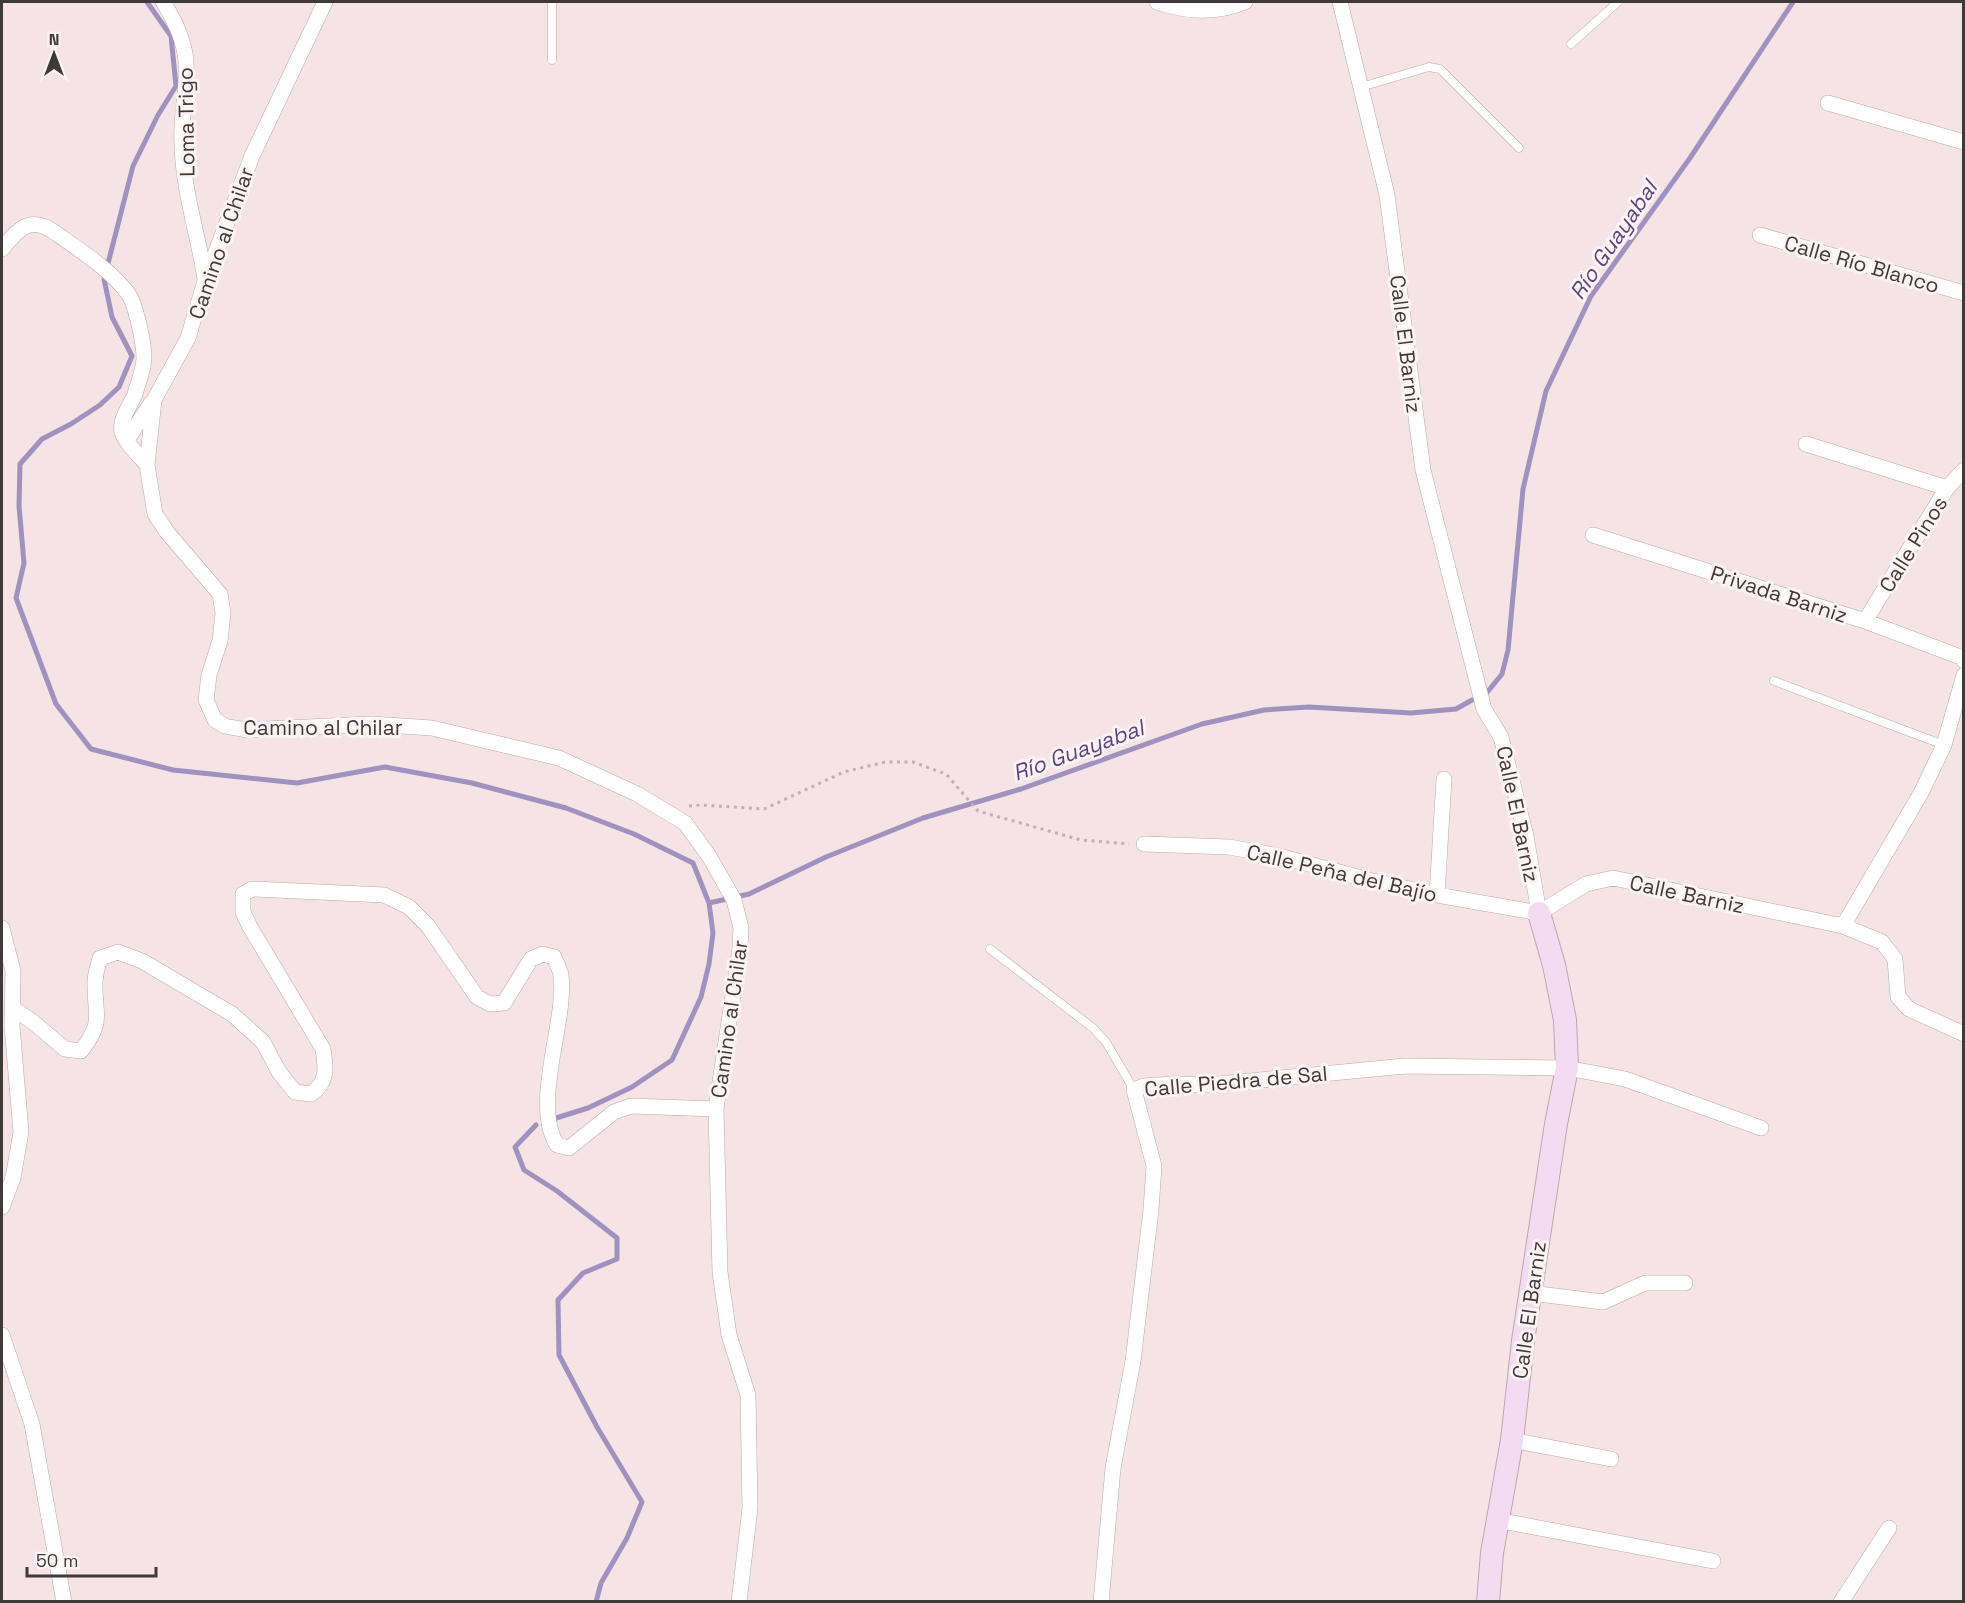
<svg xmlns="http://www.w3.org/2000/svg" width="1965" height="1603" font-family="'Space Grotesk',sans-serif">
	<rect width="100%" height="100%" fill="#f6e3e6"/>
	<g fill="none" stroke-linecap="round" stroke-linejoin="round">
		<path stroke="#9f92be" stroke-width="5" d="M147 2 171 36 176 86 158 115 133 166 104 279 112 317 132 356 119 387 100 405 71 424 42 439 20 464 19 506 24 563 16 598 56 704 91 749 173 770 297 783 385 767 472 783 566 808 634 834 693 863 709 903 713 933 709 964 701 997 672 1060 632 1087 588 1108 553 1119
			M1485 695 1502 674 1508 650 1523 489 1546 391 1591 296 1690 158 1793 2
			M709 903 749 894 826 857 923 818 1021 789 1202 724 1264 710 1309 707 1411 713 1456 709 1472 700
			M536 1125 515 1147 524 1170 557 1191 617 1238V1259L583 1273 558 1300 559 1355 597 1427 642 1502 627 1538 601 1583 596 1602"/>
		<g stroke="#baa8ab" stroke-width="9">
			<path id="lane" d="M552 2V60
				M1571 44 1618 2
				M1361 87 1429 67 1440 69 1519 148
				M1774 681 1944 745
				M990 949 1093 1028 1106 1042 1134 1090"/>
		</g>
		<g stroke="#baa8ab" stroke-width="16">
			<path id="street" d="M163 2C174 19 184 40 186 61 188 89 180 117 182 144 183 190 198 234 205 279
				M325 2 252 156 205 281 188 338 154 400 147 465 155 514 167 532 220 594 223 613 220 641 209 675 206 700 215 720 225 726 246 730 372 724 432 728 559 758 637 794 685 823 709 856 734 900 741 928 740 948 716 1109 720 1272 729 1335 748 1395 750 1508 739 1602
				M1157 2C1188 12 1214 14 1245 2
				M1340 2 1387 195 1423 470 1484 709 1501 737 1526 836 1539 913
				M1828 103 1964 142
				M1760 235 1964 293
				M2 249C19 228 31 214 57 234 81 251 109 269 127 292 136 303 144 344 144 358 144 369 138 383 135 394 131 405 119 419 122 432 126 444 139 455 147 465
				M127 440 151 403
				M1806 444 1947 488
				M1593 535 1865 621 1963 658 1964 661
				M1865 621 1947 488 1964 470
				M1144 844 1229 847 1279 856 1369 880 1437 895 1539 913
				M1437 895 1444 779
				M1539 913 1586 884 1613 878 1843 926 1882 942 1895 959 1898 997 1909 1009 1964 1034
				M1843 926 1921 793 1944 745 1964 675
				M2 928 13 971 12 1026 21 1132 13 1178 2 1207
				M14 1009 33 1022 65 1049 81 1051C105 1020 94 1016 95 982 95 974 98 966 100 958L118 952 142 961 232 1014 263 1042 279 1072 295 1092 311 1094C328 1082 326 1068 323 1049L250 927 243 912V894L252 889 384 895 409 907 428 926 477 997 490 1004 504 1003 531 959 543 954 554 957C556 963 560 969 561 975 567 1022 531 1103 557 1145L569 1148 614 1112 631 1106 716 1109
				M1531 1293 1603 1302 1645 1283H1685
				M2 1335 32 1424 64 1602
				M1512 1440 1611 1459
				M1497 1520 1713 1561
				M1101 1602 1113 1468 1133 1361 1151 1210 1154 1166 1134 1090 1144 1086 1174 1084 1209 1085 1405 1066 1567 1068 1625 1079 1761 1128
				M1841 1602 1889 1528"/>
		</g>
		<g stroke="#baa8ab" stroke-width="24">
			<path id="secondary" d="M1488 1602 1492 1553 1512 1440 1523 1341 1556 1124 1567 1068 1565 1020 1554 965 1539 913"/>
		</g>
		<path stroke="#bfb0b2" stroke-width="3" stroke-dasharray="3 4.5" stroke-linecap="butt" d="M689 806 701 805 764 809 844 772 885 762H913L946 774 978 811 1081 840 1129 844"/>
		<use href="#lane" stroke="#fff" stroke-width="8"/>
		<use href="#street" stroke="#fff" stroke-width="15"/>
		<use href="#secondary" stroke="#f4dbf1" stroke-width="22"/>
	</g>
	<g text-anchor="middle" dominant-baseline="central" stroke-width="6" stroke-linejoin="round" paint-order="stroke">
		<g font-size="21" fill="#40393a" stroke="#fef3f4">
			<text transform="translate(186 122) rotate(-91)">Loma Trigo</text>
			<text transform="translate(221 243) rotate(-71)">Camino al Chilar</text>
			<text transform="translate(1862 264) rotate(16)">Calle Río Blanco</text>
			<text transform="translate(1406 344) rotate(83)">Calle El Barniz</text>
			<text transform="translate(1913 544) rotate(-58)">Calle Pinos</text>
			<text transform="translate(1779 594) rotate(18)">Privada Barniz</text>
			<text x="323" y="727">Camino al Chilar</text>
			<text transform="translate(1518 814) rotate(78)">Calle El Barniz</text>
			<text transform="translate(1342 873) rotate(13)">Calle Peña del Bajío</text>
			<text transform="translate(1687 894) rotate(12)">Calle Barniz</text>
			<text transform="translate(729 1019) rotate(-82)">Camino al Chilar</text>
			<text transform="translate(1236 1081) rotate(-5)">Calle Piedra de Sal</text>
			<text transform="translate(1529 1310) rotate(-82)">Calle El Barniz</text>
		</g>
		<g font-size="22" font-style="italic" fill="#594680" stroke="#fef3f4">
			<text transform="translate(1613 240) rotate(-56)">Río Guayabal</text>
			<text transform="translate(1078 750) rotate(-20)">Río Guayabal</text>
		</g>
	</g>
	<rect width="1965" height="1603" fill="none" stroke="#40393a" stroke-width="6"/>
	<g transform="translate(54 54)" stroke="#fef3f4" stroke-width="4.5" paint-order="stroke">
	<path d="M0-4.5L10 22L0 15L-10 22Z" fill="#40393a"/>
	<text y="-9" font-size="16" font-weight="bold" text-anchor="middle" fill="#40393a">N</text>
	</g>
	<path d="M27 1567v9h129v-9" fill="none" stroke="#40393a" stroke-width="3"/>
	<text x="36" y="1567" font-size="18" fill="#40393a" stroke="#fef3f4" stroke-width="4.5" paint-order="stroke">50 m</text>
</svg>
